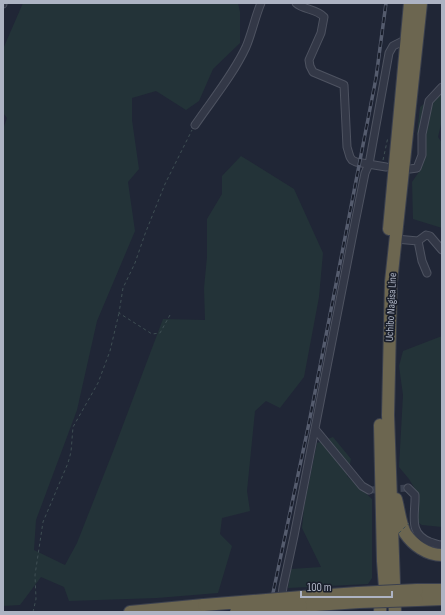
<svg xmlns="http://www.w3.org/2000/svg" width="445" height="615" font-family="'Sofia Sans Condensed',sans-serif">
	<rect width="100%" height="100%" fill="#202636"/>
	<path fill="#233338" d="M23 3H238L240 12V43L213 69 199 101 186 110 156 91 132 98V120L139 169 128 182 135 231 97 321 77 410 36 520 34 550 65 565 77 543 114 449 163 319 205 320 204 288 207 257V219L222 194V176L241 156 294 189 323 253 319 297 304 377 280 408 266 401 255 411 247 491 250 511 222 518 220 534 232 546 218 593 157 598 69 601 64 587 41 577 20 605 3 606V129L7 118 3 113V49Z
		M442 90V120L438 137 442 143V228L413 219 412 182 421 169 420 142 417 133 420 107Z
		M442 336V527L422 525 411 518 415 489 409 479 399 467 403 395 399 366 403 351Z
		M333 437 351 459 347 476 372 499V578L368 584 288 588 291 569 321 567 302 528 304 507 317 443Z"/>
	<g fill="none" stroke-linecap="round" stroke-linejoin="round">
		<path stroke="#3c4252" stroke-width="7" stroke-dasharray="7 3.5" stroke-linecap="butt" d="M369 490 408 488"/>
		<g stroke="#4e5361" stroke-width="9">
			<path id="street" d="M296 3C304 10 317 9 324 17L321 33 309 60 310 66 313 72 344 85 347 147 350 157 352 160 356 162 386 167
				M3 4V3
				M195 125C212 100 233 75 246 47 252 33 255 17 261 3
				M410 169 417 168 422 155V134L429 101 442 87
				M396 239 418 241 426 235 430 236 442 250
				M418 241 422 261 427 273
				M315 429 362 486 369 490
				M408 488 415 495C416 513 407 533 430 542 434 543 438 545 442 545
				M281 602 283 587 294 536 355 223 365 173 369 164 389 53 393 46 407 39"/>
		</g>
		<g stroke="#3b404e" stroke-width="14">
			<path id="highway" d="M389 229 410 3
				M380 425 383 561 386 601
				M396 499C399 510 400 523 405 533 413 545 427 555 442 555
				M417 590H442
				M302 597 358 593
				M417 600 442 599
				M301 606 359 602
				M130 612 204 605
				M380 612 381 591
				M395 612 388 415 391 282 421 3"/>
		</g>
		<path stroke="#3f4f54" stroke-width="1" stroke-dasharray="3 3" stroke-linecap="butt" d="M383 160 388 137
			M170 315 160 333 152 334 119 313 123 288 135 263 145 234 165 184 192 130
			M33 612 36 599 35 575 43 522 68 463 71 452 73 427 98 383 110 351 119 313"/>
		<use href="#street" stroke="#333847" stroke-width="7"/>
		<use href="#highway" stroke="#6c6650" stroke-width="12"/>
		<g stroke="#555c6e" stroke-width="3.5">
			<path id="rail" d="M269 612 309 423 376 78 386 3"/>
		</g>
		<use href="#rail" stroke="#191e2b" stroke-width="2" stroke-dasharray="6" stroke-linecap="butt"/>
		<g stroke="#3b404e" stroke-width="14" stroke-linecap="butt">
			<path id="highway-bridge" d="M358 593 417 590
				M359 602 417 600
				M204 605 302 597
				M236 612 301 606"/>
		</g>
		<path stroke="#3f4f54" stroke-width="1" stroke-dasharray="3 3" stroke-linecap="butt" d="M399 533 409 523"/>
		<use href="#highway-bridge" stroke="#6c6650" stroke-width="12"/>
	</g>
	<g text-anchor="middle" dominant-baseline="central" stroke-width="3.5" stroke-linejoin="round" paint-order="stroke">
		<g font-size="11" fill="#adb3c3" stroke="#191e2b">
			<text transform="translate(391 307) rotate(-87)">Uchibo Nagisa Line</text>
		</g>
	</g>
	<rect width="445" height="615" fill="none" stroke="#adb3c3" stroke-width="8"/>
	<path d="M301 591v6h91v-6" fill="none" stroke="#adb3c3" stroke-width="2"/>
	<text x="307" y="591" font-size="12" fill="#adb3c3" stroke="#191e2b" stroke-width="3" paint-order="stroke">100 m</text>
</svg>
